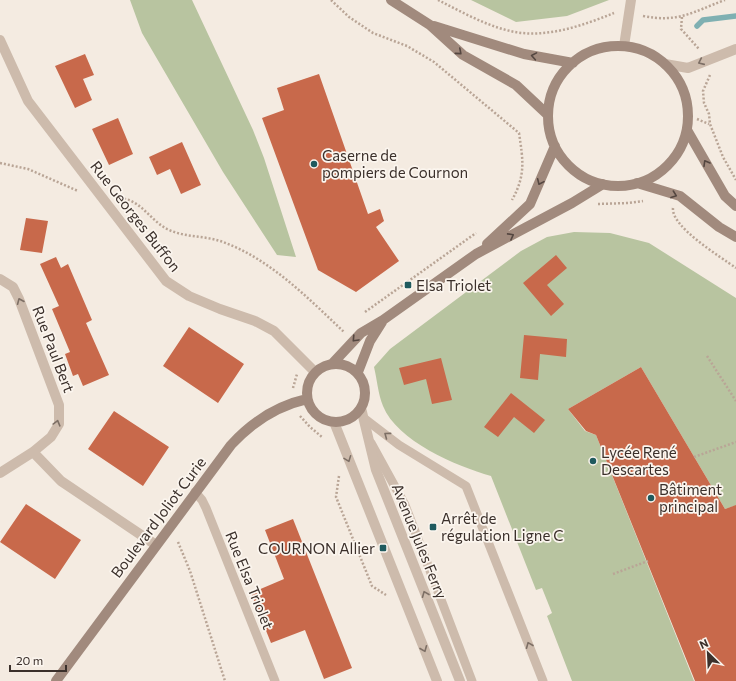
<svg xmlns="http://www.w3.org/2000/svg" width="736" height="681" font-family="Commissioner,sans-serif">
	<rect width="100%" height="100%" fill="#f4ebe1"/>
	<path fill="#b8c4a0" d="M130 0H192L253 130 264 158 296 257 277 255 223 172 142 33Z
		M471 0H609L567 16 516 22Z
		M574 232 610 233 649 243 736 298V508L734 506 725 509 641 367 568 409 585 431 596 435 694 681H572L547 616 552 613 542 588 536 590 491 476C456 466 397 441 383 406 378 394 377 379 374 367L390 349 521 251 547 237Z"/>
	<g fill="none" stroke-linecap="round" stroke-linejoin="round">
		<path stroke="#7fb0b2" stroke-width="5.5" d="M697 26 703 20 736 16"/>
	</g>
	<path fill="#c8694b" d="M85 54 94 75 83 79 92 100 75 108 55 66Z
		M319 74 368 214 380 209 384 221 376 227 399 261 356 292 318 270 262 118 284 110 277 88Z
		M118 118 133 154 109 165 92 129Z
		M182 142 201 185 181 194 170 169 157 175 149 157Z
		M26 218 48 221 42 253 20 250Z
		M556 255 567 268 547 285 564 304 551 316 523 283Z
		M56 257 61 268 68 264 92 320 86 323 109 375 83 386 78 374 73 376 65 354 70 352 52 309 59 306 40 264Z
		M189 327 244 364 218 403 163 366Z
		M524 335 567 339 566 357 540 354 538 380 520 378Z
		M441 358 452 400 432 404 426 379 404 385 399 368Z
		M641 367 725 509 736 505V681H695L596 435 586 431 568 409Z
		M511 393 545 420 534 433 514 417 498 437 484 427Z
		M114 411 169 447 143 486 88 449Z
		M26 504 81 540 55 579 0 542Z
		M293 519 352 668 324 679 305 630 271 643 251 593 284 579 265 530Z"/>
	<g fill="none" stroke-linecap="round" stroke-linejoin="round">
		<path stroke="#b9a596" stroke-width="2.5" stroke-dasharray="2 2" stroke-linecap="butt" d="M331 0 349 17 373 33 407 46 434 62 519 133C523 160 526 175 512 200
			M438 0C462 12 488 27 515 32 548 38 584 25 614 13
			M643 16C679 23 692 12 725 0
			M682 17 681 29 699 49
			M710 75 703 91 704 103 709 114 710 124 723 157 736 180
			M697 119 709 124
			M0 163 28 169 78 191
			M120 198C141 200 150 220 167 229 185 238 204 235 223 242 270 259 308 298 344 332
			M598 204 628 203 643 201
			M673 208C671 227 721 257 736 268
			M365 312 476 233
			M707 356 736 401
			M293 388 297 374
			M300 416 310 427 322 437
			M694 457 736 442
			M339 476 336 497 372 586 386 595
			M178 542 190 571 225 681
			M613 574 648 561"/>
		<path stroke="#cdbbac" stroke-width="9" d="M365 419 399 445 466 486 543 681
			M371 443 405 505 472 681
			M195 492 202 500 206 508 275 681"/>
		<path stroke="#cdbbac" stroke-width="10" d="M0 40 28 101 166 281 189 296 220 309 255 321 274 331 315 372
			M624 46 631 0
			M665 64 688 68 736 49
			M0 279 13 287 19 299 59 405V424L51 437 33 452 0 473
			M361 408 376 470 460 681
			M334 422 437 681
			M33 452 61 481 156 545"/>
		<path stroke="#a18a7d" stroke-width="10" d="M391 0 430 25 463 55 516 85 548 115
			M434 26 524 54 573 63
			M548 116a70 70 0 1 1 140 0a70 70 0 1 1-140 0Z
			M687 130 725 196 736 206
			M637 183 680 196 719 227 736 237
			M487 244 530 204 555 146
			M307 393a29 29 0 1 1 58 0a29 29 0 1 1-58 0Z
			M332 364 361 333 383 320 476 254 572 203 603 184
			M358 372 370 341 382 322
			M56 681 231 445C252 422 276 406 307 399"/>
	</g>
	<defs><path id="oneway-chevron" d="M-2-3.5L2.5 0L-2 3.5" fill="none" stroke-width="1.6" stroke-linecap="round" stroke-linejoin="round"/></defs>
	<g stroke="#544640">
		<use href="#oneway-chevron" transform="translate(459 52) rotate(41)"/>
		<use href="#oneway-chevron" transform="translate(534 56) rotate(-170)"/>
		<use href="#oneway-chevron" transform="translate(706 163) rotate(-120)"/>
		<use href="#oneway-chevron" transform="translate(540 182) rotate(114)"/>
		<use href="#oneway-chevron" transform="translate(674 195) rotate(20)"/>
		<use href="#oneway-chevron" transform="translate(511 236) rotate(-28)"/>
		<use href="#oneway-chevron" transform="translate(355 339) rotate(133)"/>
	</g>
	<g stroke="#7d6f65">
		<use href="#oneway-chevron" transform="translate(701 62) rotate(156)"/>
		<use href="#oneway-chevron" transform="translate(20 301) rotate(-113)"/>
		<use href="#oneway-chevron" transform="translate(57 423) rotate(-75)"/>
		<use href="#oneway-chevron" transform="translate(387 435) rotate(-143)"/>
		<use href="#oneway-chevron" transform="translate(348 459) rotate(69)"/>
		<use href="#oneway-chevron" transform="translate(425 594) rotate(-112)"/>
		<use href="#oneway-chevron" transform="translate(529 645) rotate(-112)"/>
		<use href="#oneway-chevron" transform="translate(424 649) rotate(68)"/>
	</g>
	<g fill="#1f5a5e" stroke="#fbf5ee" stroke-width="1.5">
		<circle cx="314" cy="164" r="4"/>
		<rect x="404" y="281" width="8" height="8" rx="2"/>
		<circle cx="593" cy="461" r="4"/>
		<circle cx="651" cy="498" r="4"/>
		<rect x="429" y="523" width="8" height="8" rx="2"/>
		<rect x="379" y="544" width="8" height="8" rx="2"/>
	</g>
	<g text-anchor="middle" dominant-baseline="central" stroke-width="3.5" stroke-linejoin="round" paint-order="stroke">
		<g font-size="15" fill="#3b302b" stroke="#fbf5ee" text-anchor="start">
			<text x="322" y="155">Caserne de<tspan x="322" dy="17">pompiers de Cournon</tspan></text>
			<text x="416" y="285">Elsa Triolet</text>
			<text x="601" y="452">Lycée René<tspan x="601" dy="17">Descartes</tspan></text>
			<text x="659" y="489">Bâtiment<tspan x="659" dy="17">principal</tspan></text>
			<text x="441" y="518">Arrêt de<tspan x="441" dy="17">régulation Ligne C</tspan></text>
			<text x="375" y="548" text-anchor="end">COURNON Allier</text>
		</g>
		<g font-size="15" fill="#3b302b" stroke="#fbf5ee">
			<text transform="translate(136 216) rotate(52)">Rue Georges Buffon</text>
			<text transform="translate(54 349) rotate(69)">Rue Paul Bert</text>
			<text transform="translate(158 517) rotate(-53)">Boulevard Joliot Curie</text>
			<text transform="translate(420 541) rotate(68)">Avenue Jules Ferry</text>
			<text transform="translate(250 580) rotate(68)">Rue Elsa Triolet</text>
		</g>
	</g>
	<g transform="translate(708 653) rotate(336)" stroke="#fbf5ee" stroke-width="3" paint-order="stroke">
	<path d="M0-3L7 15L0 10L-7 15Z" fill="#3b302b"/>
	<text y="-6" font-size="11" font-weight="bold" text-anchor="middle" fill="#3b302b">N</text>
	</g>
	<path d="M10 665v6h56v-6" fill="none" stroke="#3b302b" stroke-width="2"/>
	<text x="16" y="665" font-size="12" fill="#3b302b" stroke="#fbf5ee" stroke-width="3" paint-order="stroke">20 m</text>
</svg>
